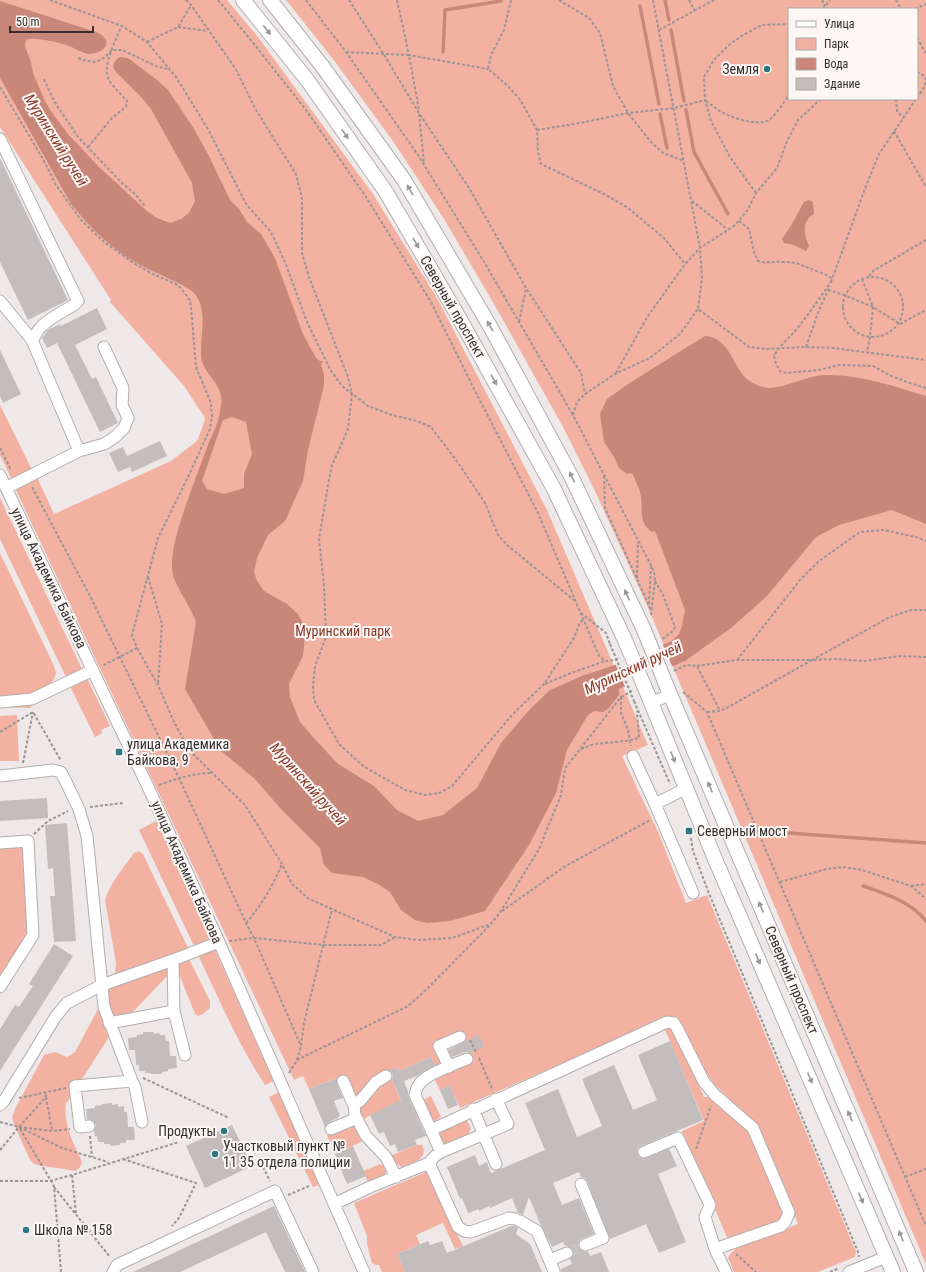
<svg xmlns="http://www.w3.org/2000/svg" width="926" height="1272" font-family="'Roboto Condensed',sans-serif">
	<rect width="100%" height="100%" fill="#eee9e8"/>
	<path fill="#f3b1a2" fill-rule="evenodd" d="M0 0H227L258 37 373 194 437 298 547 510 648 745 622 756 659 834 686 903 707 895 856 1252 855 1257 818 1272H734L728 1258 731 1253 736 1248 798 1224 758 1127 714 1084 698 1061 683 1026 677 1017 669 1016 460 1108 450 1086 440 1090 435 1080 474 1060 461 1032 434 1045 441 1064 436 1067 431 1057 399 1071 397 1067 388 1071 402 1103 392 1105 361 1120 344 1075 309 1089 303 1076 294 1080 14 486 36 475 54 514 171 461 197 441 204 423 205 418 184 386 110 302 111 300 0 127Z
		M286 0H926V1264L646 603 595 491 563 427 494 304 444 219 395 144 333 59ZM789 9H917V99H789Z
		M0 405 32 470 11 478 0 455Z
		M0 498 82 669 66 677 0 539Z
		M0 553 54 666 56 673 54 679 30 708 0 707Z
		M87 678 110 726 101 730 102 733 95 737 70 686Z
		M17 715 19 761H0V716Z
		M156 821 210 939 194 946 139 830Z
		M0 841 25 847 30 941 0 990Z
		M139 851 143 854 188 948V957L210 1001V1008L203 1014 198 1016 195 1014 179 974 170 973 109 1037 66 1104C63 1125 74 1143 82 1162L80 1167 76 1171 37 1165 33 1163 29 1158 14 1124 12 1118 15 1109 44 1055 55 1052 67 1057 75 1052 113 981 115 974 116 963 105 900C110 883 124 867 134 853Z
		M214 948 274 1081 265 1085C238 1044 219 999 198 955Z
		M672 1028 704 1097H710L747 1127 753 1138 783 1215 779 1222 728 1240 682 1131 704 1121 665 1030Z
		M279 1092 319 1185 313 1187 269 1097Z
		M431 1096 441 1117 433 1122 423 1100Z
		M466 1119 471 1128 468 1135 448 1145C444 1144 442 1143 440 1139 435 1127 458 1123 466 1119Z
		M350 1126C358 1126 359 1133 363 1140L359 1143 335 1154 327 1135Z
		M417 1145H422C429 1159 413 1162 402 1167 396 1164 394 1162 392 1155Z
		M380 1164 383 1165 386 1169V1173L383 1175 368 1182 363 1171Z
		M428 1171 463 1246 455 1249 443 1223 416 1235 420 1244 397 1254 405 1272H382L379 1265H376L372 1263 367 1244V1236L354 1203Z"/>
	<path fill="#c88779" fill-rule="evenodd" d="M0 1 96 32C100 34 104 36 106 40 109 49 97 54 89 54 82 53 73 47 66 45 58 42 32 36 26 40L25 46 31 62 33 73 45 101 50 110 68 134 99 167 147 211 157 218 170 223 181 219 189 213 195 201 192 183 151 109 142 98 116 72 113 67 114 63 118 58 121 57 128 58 157 80 168 90 193 127 209 156 230 200 239 209 247 222 261 234 275 258 303 334 316 358 320 361H323L321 365 324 374V386L308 450 303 481 285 521 268 535 257 558 254 572 257 581 264 591 287 604 298 614 306 629 303 656 289 684 290 697 300 722 313 737 338 764 374 786 397 810 418 821 443 815 477 788 501 743 530 709 550 690 582 676 615 665 672 641 679 634 682 626 685 610 655 531 652 532C638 522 643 511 641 497 640 489 635 480 632 473L627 474 619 468 614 457 604 442 600 414 607 399 631 382 705 336C727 337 732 361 743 375 748 381 756 385 763 387 777 392 808 375 825 375 860 374 893 386 926 396V524L892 510 839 525 816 537 767 596 731 628 685 661 619 689V695L608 709 603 712 594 711 588 715 567 750 556 793 529 845 485 911 450 921 427 923 415 920 401 910 390 892 378 884 363 877 332 873 324 865 320 848 280 808 255 779 221 751 185 689 196 622C191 607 173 583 172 570 171 550 178 529 184 511 191 489 200 467 208 445 212 435 219 422 220 411 221 407 222 401 221 396 219 381 202 372 201 356 200 338 208 310 195 294 186 284 157 274 144 267 115 252 89 228 70 202L0 78ZM232 417 246 422 252 454 244 474V488L224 494 207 489 202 481 223 420Z
		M809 200 813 202 814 214C801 221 804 235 809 246L806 251 794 245 784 243 782 239 792 224 804 202Z"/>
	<path fill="#eee9e8" d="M662 643 673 668 626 689 615 663Z"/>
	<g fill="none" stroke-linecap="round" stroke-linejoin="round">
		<path stroke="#c88779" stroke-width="3.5" d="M665 0 669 20
			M640 6 659 104
			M671 30 684 101
			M443 52 445 10 501 1
			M686 110 694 152 728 214
			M660 114 667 148
			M789 833 926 843
			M863 886C886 894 910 901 926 921"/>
	</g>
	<path fill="#c3bebd" d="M0 158 68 300 28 320 0 262Z
		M97 308 107 329 75 345 92 379 96 377 118 423 100 432 57 343 47 348 42 338 48 330 60 324 61 326Z
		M0 350 21 394 3 403 0 396Z
		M160 441 167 456 132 472 130 467 118 472 109 453 123 447 127 456Z
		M47 798 48 818 0 821V801Z
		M67 823 76 941 54 942 50 896H55L53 868 48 869 45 825Z
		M54 944 73 956 0 1071V1029L15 1005 19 1007 33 986 29 984Z
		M143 1032H154V1034L159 1033 160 1035H165L166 1041H169L170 1056H176L177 1068 168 1069V1071L162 1072V1074H151V1073H145V1071H139V1065H136L135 1050H129L128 1038 137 1037V1035L143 1034Z
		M479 1035 484 1047 470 1053 465 1052 452 1057 448 1050Z
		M670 1041 703 1120 641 1146 638 1148 637 1151 639 1157 643 1159 669 1149 677 1166 658 1174 686 1242 659 1253 646 1224 610 1239 587 1181 585 1178 581 1177 579 1172 553 1183 562 1205 579 1198 594 1234 580 1240 578 1244 579 1248 584 1252 588 1251 590 1256 601 1252 609 1272H561V1269L572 1264 570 1259 574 1254 573 1250 568 1246H565L563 1242 552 1247 541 1226 529 1197 523 1215 518 1213 512 1198 490 1208V1206L479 1211V1209L468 1213 462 1198 460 1199 447 1167 475 1155 479 1166 487 1162 491 1173 545 1150 525 1103 558 1089 577 1137 602 1126 582 1079 614 1065 633 1110 657 1100 638 1055Z
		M431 1057 435 1065 419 1075 404 1081 408 1092 409 1098 426 1136 415 1140 417 1145 398 1152 395 1144 390 1146 384 1132 379 1134 370 1115 401 1100 392 1080 393 1076 392 1073 389 1070 397 1067 399 1071Z
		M337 1078V1084L343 1098 334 1101 340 1116 338 1117V1118L328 1123 325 1127 309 1089Z
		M450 1085 458 1105 448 1109 440 1090Z
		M112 1103V1105L118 1104V1107L124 1106V1112H127L128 1127H134L135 1140H126V1143H120V1145L110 1146V1144H104V1142H98L97 1136 95 1137 94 1130 96 1125 92 1120 87 1119 86 1109 95 1108V1106L102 1105V1104Z
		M232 1125 252 1166 205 1188 186 1146Z
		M353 1146 366 1176 347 1184 335 1154Z
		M274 1206 305 1272H285L266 1232 180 1272H133Z
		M511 1226H515L518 1228 516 1234 530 1244 542 1272H405L397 1254 428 1241 430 1245 442 1241 447 1253Z"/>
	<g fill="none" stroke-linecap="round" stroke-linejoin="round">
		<path stroke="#c8c4c3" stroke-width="11" stroke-dasharray="11 5.5" stroke-linecap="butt" d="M567 1253 585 1245"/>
		<g stroke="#b3aead" stroke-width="13">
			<path id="minor" d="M0 139 78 301 74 305C64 311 49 318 41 327 36 331 36 336 32 340
				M0 301 32 340 79 451
				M0 475 149 789 219 942 364 1272
				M6 488 79 451 104 444 115 437 124 428 128 418 122 405 123 388 104 347
				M0 702 32 699 93 670
				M651 703 671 694
				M633 756 655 804
				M0 776 53 770 61 772 65 780 79 809 87 836 104 1007 132 1081
				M685 789 655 804 693 893
				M0 843 28 841 33 935 0 987
				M174 1011 185 1055
				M109 1023 174 1011 173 960
				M449 1067 439 1046 460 1037
				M343 1081 354 1106 355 1115 366 1136 386 1157 396 1177
				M0 1105 4 1101 56 1016 67 1003 102 985 173 960 219 942
				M354 1105 360 1101 376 1082 386 1076
				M473 1109 496 1164
				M89 1126 80 1127 75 1086 132 1081 135 1087 142 1122
				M331 1129 357 1118
				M431 1130 415 1095C416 1089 418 1084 423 1080 434 1071 453 1065 467 1059
				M441 1152 508 1124 496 1099
				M429 1163 458 1227 464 1231 471 1232 509 1218 515 1219
				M581 1184 603 1238 585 1245
				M334 1204 370 1187 429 1163 435 1156 441 1152 431 1130 667 1022 674 1023 677 1028 704 1082 715 1095 753 1128 789 1213 785 1222 781 1226 715 1249 705 1217 710 1205 678 1138 644 1152
				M520 1221 537 1231 554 1271
				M715 1249 726 1272
				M550 1260 567 1253
				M113 1272 117 1265 275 1191 313 1272
				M849 1272 886 1257"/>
		</g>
		<g stroke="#b3aead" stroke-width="16">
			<path id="major" d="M243 0 308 81 386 192 461 321 554 489 624 638
				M270 0 323 67 404 180 491 328 571 476 644 630
				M667 687 916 1272
				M648 695 715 859 893 1272"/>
		</g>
		<path stroke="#999594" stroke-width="2" stroke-dasharray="3 2" stroke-linecap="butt" d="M50 0 122 26 147 42 176 77 208 129 246 204 271 232 285 262 307 322 331 371 342 386 368 406 392 415 417 421 431 427 459 464 485 503 498 535 506 544 575 601
			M186 0 191 5 235 68 256 110 296 174 302 199V253L309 277 348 377 352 394 348 429 331 468 319 539 324 586 326 637 315 666 313 686 314 700 339 744 363 766 405 790 425 795 439 793 452 786 512 715 544 684 574 638 580 622 583 620
			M218 0 254 44 306 110 366 197 431 302 471 383 538 513 599 656 605 661 615 660 620 658
			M306 0 346 52 418 155 486 265 573 415
			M349 0 383 53 419 113 469 188 526 288 581 373 585 394
			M397 0 409 55 488 69
			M511 0 504 30 491 55 488 69 508 86 521 101 537 130 538 152 541 164 606 195 628 208 664 238 685 264
			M559 0 589 18 600 33 613 86 628 113 650 141 663 153 684 161
			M653 0 700 248 702 278 698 309 749 347 766 349 806 347 833 348 926 360
			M689 0 695 11
			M822 0 825 6
			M896 0 901 9
			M823 9 830 0
			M915 9 926 4
			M178 27 208 31
			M659 30 714 0
			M917 38 926 53
			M147 42 178 27 191 5
			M346 52 409 55 419 110
			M78 58C95 64 99 64 112 50H122L158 67 169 69
			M917 72 923 75 926 80
			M44 79 54 101 78 137 122 183 135 194 145 206
			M0 87 43 159 56 185 81 220 103 241 132 262 153 274 178 285 187 296 190 301 191 307 196 367 211 403 212 416 210 429 188 477 158 538 132 635 137 648 102 666
			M917 98 923 89 926 82
			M896 99 897 111 903 118
			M706 101C710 104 714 107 718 110 729 117 755 126 767 121 774 118 784 102 789 95
			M419 114 424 164
			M537 130 580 123 628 113 674 108 705 100
			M894 131 926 187
			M88 147 112 118 126 107 127 101C121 94 113 87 109 80 101 67 116 40 121 27
			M756 193 730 157 711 121 705 100 704 77 714 60 729 45 743 35 762 25 789 24
			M692 201 727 229
			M739 221 749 229 754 252 758 261C766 264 774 261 783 262 799 262 805 267 819 272 824 274 827 275 831 278V282C821 296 811 311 800 325 792 336 780 344 774 356L776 364 780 371 786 373 819 370 839 365 873 366 889 375 910 383 926 388
			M869 276 873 271 926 240
			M843 307a30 30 0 1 1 60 0a30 30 0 1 1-60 0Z
			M862 279 873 307 870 337 867 352
			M831 282 866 186 879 154 916 99
			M828 290 844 295 873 307 900 324 926 310
			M519 322 526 289
			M806 347 819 310 830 286
			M616 373 646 319 685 264 700 248 734 226 747 211 756 193 777 168 787 141 798 120 821 99
			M0 448 11 470
			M604 476 605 508 651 610
			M32 487 91 598 179 778 246 923 254 938 301 1046
			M148 577 162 624 158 685
			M637 578 638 542
			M655 581 663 595 675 627 673 631 661 640
			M649 604 651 566
			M581 613 606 633 610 644
			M651 615 655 581 654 571 573 415 577 402 585 394 615 374 650 358 680 334 698 309
			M137 648 158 685 175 724 190 751 245 805 282 864 292 884 309 899 395 937 417 940 452 938 488 925
			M737 660 800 580 819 561 860 532 884 530 916 537 926 541
			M697 666 737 660H812L890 617 911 610H926
			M674 671 686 665 697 666 720 711
			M545 684 571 673 605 661
			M683 692 707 712 926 1226
			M621 697 632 691
			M634 701 670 784
			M707 712 720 711 732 705 812 660 835 659 864 661 900 656 926 657
			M0 732 33 712 60 759V761
			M581 749 594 744 626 741 639 738 637 711
			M23 763 33 712
			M159 785C177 779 193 773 212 773
			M90 807 123 803
			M690 833 693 851 708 891 858 1252 859 1257
			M34 834 48 821 68 811
			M780 882 827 869 843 867 862 870 911 886 926 899
			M911 886 926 884
			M502 911 564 867 650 820
			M246 923C262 905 273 885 282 864
			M229 941 254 938 323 945H381L395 937
			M470 1040 476 1052
			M479 1058 492 1089
			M297 1060 301 1046 304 1023 332 909
			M289 1073 297 1060 408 1006 427 989 490 925 501 911 539 849 561 795 564 774 566 767 621 697V713L628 730 631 746
			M143 1078 229 1118
			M46 1097 52 1131
			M19 1098 66 1088
			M0 1122 19 1127 62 1148 108 1162
			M90 1136 92 1157
			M696 1149 711 1106
			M0 1150 19 1127 46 1097 45 1093
			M123 1159 196 1183 179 1218 172 1226
			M263 1167 270 1181
			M72 1175 76 1214
			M905 1177 926 1169
			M0 1181H50L72 1175 179 1142
			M54 1187 110 1257
			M288 1195 309 1186
			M736 1254 756 1272
			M61 1272 54 1186 19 1127 52 1131 70 1129
			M830 1272 839 1268"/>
		<use href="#minor" stroke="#fff" stroke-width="11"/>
		<use href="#major" stroke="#fff" stroke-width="14"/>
		<g stroke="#b3aead" stroke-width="16" stroke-linecap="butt">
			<path id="major-bridge" d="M644 630 667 687
				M624 638 648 695"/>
		</g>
		<path stroke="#999594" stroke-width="2" stroke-dasharray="3 2" stroke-linecap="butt" d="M610 644 634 701"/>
		<use href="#major-bridge" stroke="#fff" stroke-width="14"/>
	</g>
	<defs><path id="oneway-solid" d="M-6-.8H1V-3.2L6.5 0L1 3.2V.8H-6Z"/></defs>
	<g fill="#989898">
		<use href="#oneway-solid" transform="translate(267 30) rotate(51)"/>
		<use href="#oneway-solid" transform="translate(345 134) rotate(55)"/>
		<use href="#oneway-solid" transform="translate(410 190) rotate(-120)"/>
		<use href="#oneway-solid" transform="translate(416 243) rotate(60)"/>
		<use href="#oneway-solid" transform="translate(490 326) rotate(-120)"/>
		<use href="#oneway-solid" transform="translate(494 380) rotate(61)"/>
		<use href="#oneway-solid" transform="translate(572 477) rotate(-116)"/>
		<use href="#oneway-solid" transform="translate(627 595) rotate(-115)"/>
		<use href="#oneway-solid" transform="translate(673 757) rotate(68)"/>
		<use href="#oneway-solid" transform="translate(710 787) rotate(-113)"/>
		<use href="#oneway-solid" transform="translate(761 907) rotate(-113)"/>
		<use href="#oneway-solid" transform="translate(758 959) rotate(67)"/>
		<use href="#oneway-solid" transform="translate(810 1078) rotate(67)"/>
		<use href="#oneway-solid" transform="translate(850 1116) rotate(-113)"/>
		<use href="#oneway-solid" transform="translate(861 1198) rotate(67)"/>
		<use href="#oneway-solid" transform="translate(901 1236) rotate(-113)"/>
	</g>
	<g fill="#2f7583" stroke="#fcf7f5" stroke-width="1.5">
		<circle cx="767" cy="69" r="4"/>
		<rect x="115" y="748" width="8" height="8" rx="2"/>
		<rect x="685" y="827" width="8" height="8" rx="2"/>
		<circle cx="224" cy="1131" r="4"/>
		<circle cx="215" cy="1154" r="4"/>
		<circle cx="26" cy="1230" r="4"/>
	</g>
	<g text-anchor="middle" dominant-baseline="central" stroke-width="4" stroke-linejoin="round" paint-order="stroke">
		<g font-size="14" fill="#323030" stroke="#fcf7f5" text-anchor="start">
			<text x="759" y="69" text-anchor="end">Земля</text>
			<text x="127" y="744">улица Академика<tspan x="127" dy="16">Байкова, 9</tspan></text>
			<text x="697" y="831">Северный мост</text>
			<text x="216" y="1131" text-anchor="end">Продукты</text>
			<text x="223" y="1146">Участковый пункт №<tspan x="223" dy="16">11 35 отдела полиции</tspan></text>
			<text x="34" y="1230">Школа № 158</text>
		</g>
		<g font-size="14" fill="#323030" stroke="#fcf7f5">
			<text transform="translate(453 307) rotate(60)">Северный проспект</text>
			<text transform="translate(49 578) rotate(64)">улица Академика Байкова</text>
			<text transform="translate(187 872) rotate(66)">улица Академика Байкова</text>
			<text transform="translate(792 980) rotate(67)">Северный проспект</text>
		</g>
		<g font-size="14" fill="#843525" stroke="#fcf7f5">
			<text x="343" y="631">Муринский парк</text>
		</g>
		<g font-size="15" font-style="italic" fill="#8a3a2a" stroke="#fcf7f5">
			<text transform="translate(56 140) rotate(58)">Муринский ручей</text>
			<text transform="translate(633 668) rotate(-25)">Муринский ручей</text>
			<text transform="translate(308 784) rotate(48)">Муринский ручей</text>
		</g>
	</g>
	<rect x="788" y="8" width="130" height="92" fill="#fcf7f5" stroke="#aba7a6"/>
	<rect x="796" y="21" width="20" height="6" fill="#ffffff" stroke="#aba7a6"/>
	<text x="824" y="28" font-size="12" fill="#323030">Улица</text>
	<rect x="796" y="38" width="20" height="12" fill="#f3b1a2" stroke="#aba7a6"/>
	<text x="824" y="48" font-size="12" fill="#323030">Парк</text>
	<rect x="796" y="58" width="20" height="12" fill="#c88779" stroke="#aba7a6"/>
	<text x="824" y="68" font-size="12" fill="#323030">Вода</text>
	<rect x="796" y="78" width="20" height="12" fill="#c3bebd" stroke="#aba7a6"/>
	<text x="824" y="88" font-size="12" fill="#323030">Здание</text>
	<path d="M10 26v6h83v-6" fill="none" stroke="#323030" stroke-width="2"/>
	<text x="16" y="26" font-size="12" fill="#323030" stroke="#fcf7f5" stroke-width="3" paint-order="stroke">50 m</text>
</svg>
